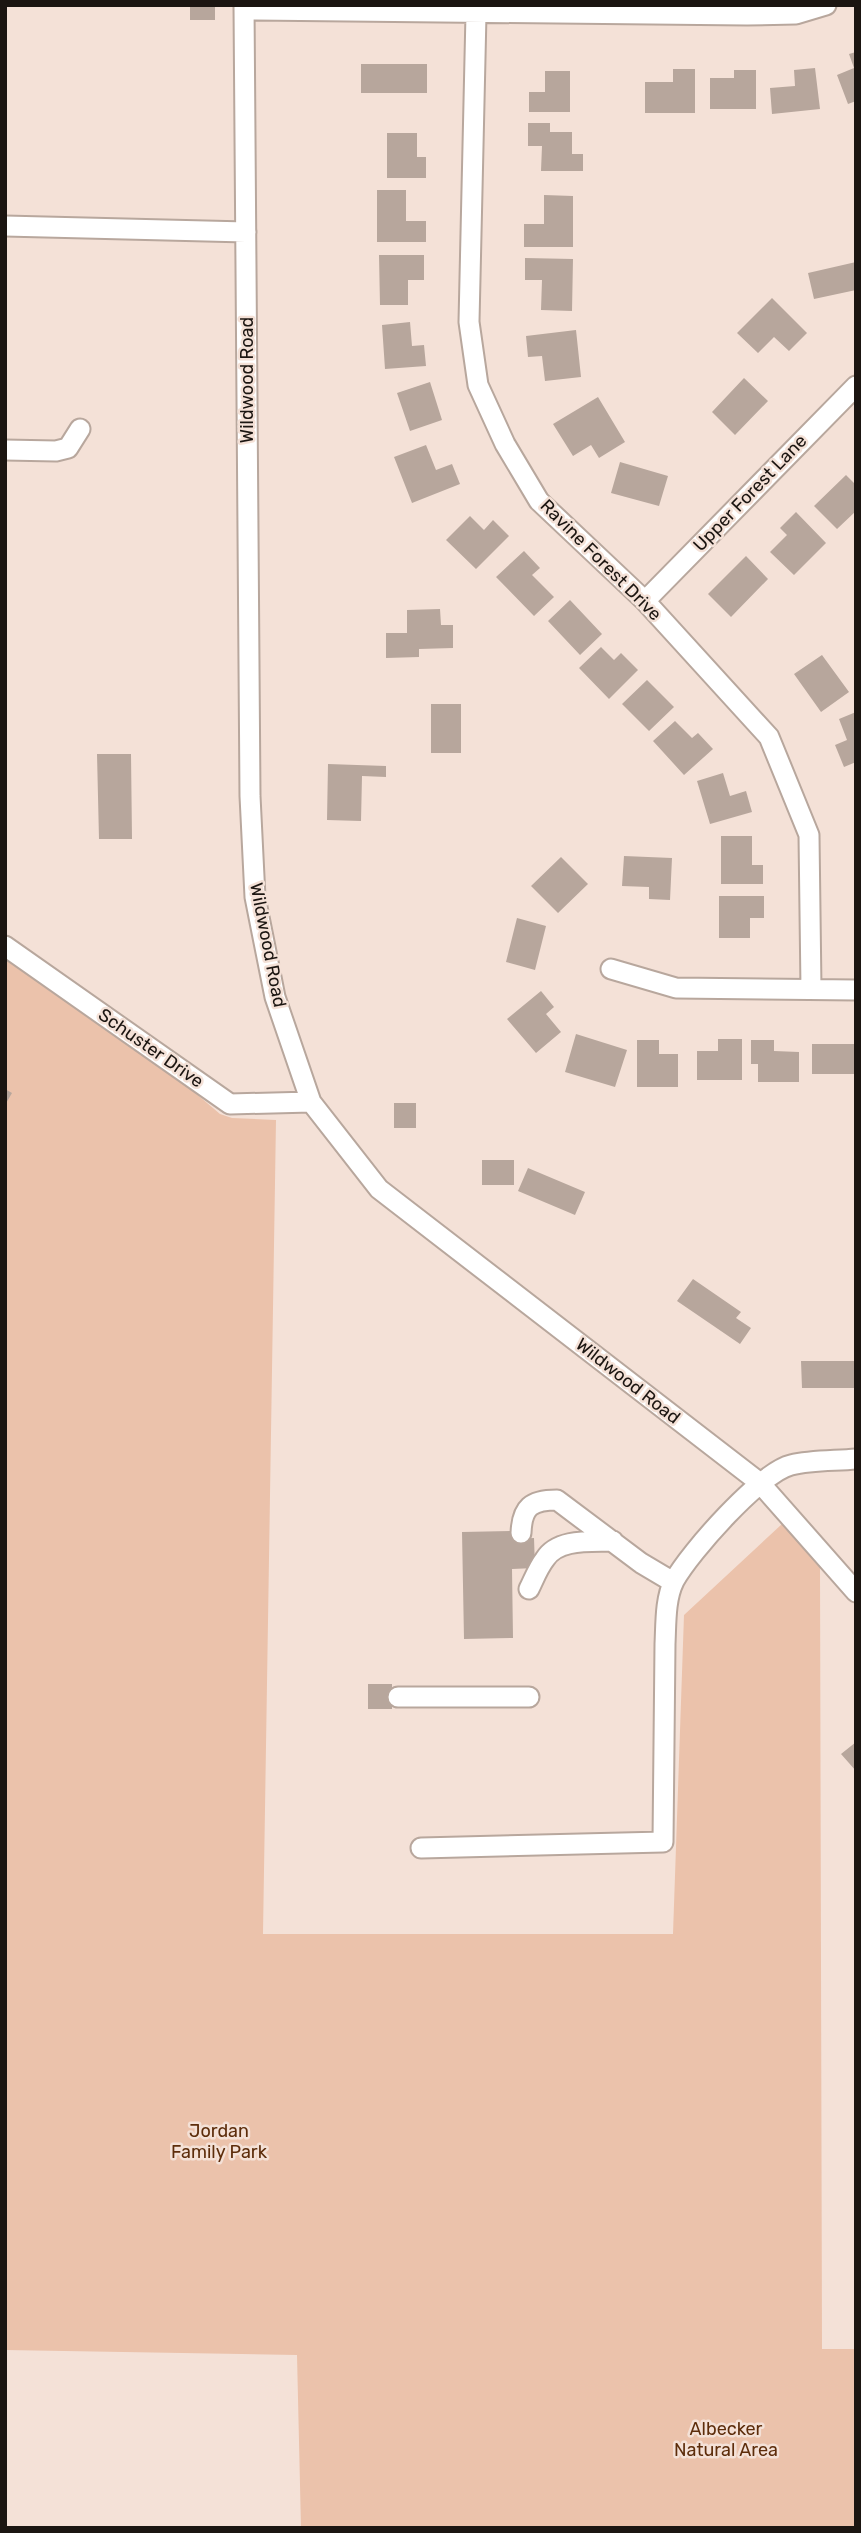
<svg xmlns="http://www.w3.org/2000/svg" width="861" height="2533" font-family="Rubik,sans-serif">
	<rect width="100%" height="100%" fill="#f4e1d7"/>
	<path fill="#ebc2ab" d="M5 957 166 1068 220 1114 232 1118 276 1120 263 1934H673L684 1615 782 1524 820 1567 822 2349H856V2528H301L297 2355 5 2350Z"/>
	<path fill="#b7a69c" d="M190 5H215V20H190Z
		M856 52V101L848 104 837 75 854 68 849 54Z
		M361 64H427V93H361Z
		M815 68 820 109 772 114 770 88 795 86 794 70Z
		M673 69H695V113H645V82H673Z
		M734 70H756V109H710V78H734Z
		M545 71H570V112H529V92H545Z
		M528 123H550V132H572V154H583V171H541L542 146H528Z
		M387 133H417V157H426V178H387Z
		M377 190H406V221H426V242H377Z
		M544 195 573 196V247H524V224H544Z
		M379 255H424V280H408V305H380Z
		M525 258 573 259 572 311 541 310 542 280H525Z
		M856 262V290L814 299 808 273Z
		M772 298 807 333 789 351 774 337 758 353 737 333Z
		M410 322 412 346 424 345 426 366 385 369 382 325Z
		M576 330 581 377 545 381 542 356 528 357 526 336Z
		M744 378 768 401 735 435 712 412Z
		M430 382 442 420 410 431 397 393Z
		M598 397 625 442 599 458 591 445 573 456 553 424Z
		M426 445 436 470 452 464 460 484 412 503 394 457Z
		M620 462 668 476 659 506 611 493Z
		M846 475 856 485V511L837 529 814 506Z
		M796 512 826 543 794 575 770 552 787 535 780 528Z
		M470 516 484 530 493 520 509 536 476 569 446 540Z
		M524 551 540 568 532 575 554 597 534 616 496 577Z
		M746 556 768 579 731 617 708 594Z
		M570 600 602 634 580 655 548 621Z
		M440 609 441 625H453V648L419 649V657L386 658V633H407V610Z
		M601 647 614 660 621 653 638 670 609 699 579 668Z
		M822 655 849 692 821 712 794 674Z
		M647 680 674 707 649 731 622 704Z
		M431 704H461V753H431Z
		M856 712V762L844 767 835 745 847 740 839 719Z
		M675 721 692 738 698 733 713 749 684 775 653 741Z
		M97 754H131L132 839H99Z
		M328 764 386 766V777L362 776 361 821 327 820Z
		M723 773 730 796 746 791 752 812 710 824 697 781Z
		M721 836H752V865H763V884H721Z
		M624 856 672 858 670 900 649 899V887L622 886Z
		M561 857 588 884 558 913 531 886Z
		M719 896H764V918H750V938H719Z
		M517 918 546 926 535 970 506 962Z
		M541 991 554 1007 546 1014 561 1032 536 1053 507 1019Z
		M576 1034 627 1050 615 1087 565 1072Z
		M718 1039H742V1080H697V1051H718Z
		M637 1040H659V1054H678V1087H637Z
		M751 1040H774V1051L799 1052V1082H758V1064H751Z
		M812 1044H856V1074H812Z
		M5 1089 12 1093 5 1105Z
		M394 1103H416V1128H394Z
		M482 1160H514V1185H482Z
		M528 1168 585 1192 575 1215 518 1191Z
		M693 1279 741 1312 736 1318 751 1328 740 1344 677 1301Z
		M801 1361H856V1388H802Z
		M513 1531V1539L534 1538 535 1568 512 1569 513 1638 464 1639 462 1532Z
		M368 1684H392V1709H368Z
		M856 1742V1771L841 1754Z"/>
	<g fill="none" stroke-linecap="round" stroke-linejoin="round">
		<g stroke="#b8a79d" stroke-width="23">
			<path id="minor" d="M244 5 250 796 255 897 275 997 311 1102 379 1189 760 1483 856 1592
				M244 10 747 15 796 14 826 5
				M476 14 469 322 478 385 505 444 539 501 645 601 769 737 809 835 811 989
				M5 226 246 232
				M5 450 56 451 68 448 80 429
				M645 601 856 386
				M5 946 230 1104 311 1102
				M611 969 676 988 856 990
				M521 1533C522 1507 531 1500 557 1500L641 1563 673 1582
				M529 1589C534 1579 538 1568 545 1559 558 1538 592 1542 613 1541
				M398 1697H529
				M421 1848 663 1842 665 1644C666 1624 665 1599 674 1581 690 1552 761 1472 791 1465 812 1460 835 1461 856 1459"/>
		</g>
		<use href="#minor" stroke="#fff" stroke-width="19"/>
	</g>
	<g text-anchor="middle" dominant-baseline="central" stroke-width="5" stroke-linejoin="round" paint-order="stroke">
		<g font-size="18" fill="#1b1511" stroke="#f4e1d7">
			<text transform="translate(247 380) rotate(-90)">Wildwood Road</text>
			<text transform="translate(750 493) rotate(-46)">Upper Forest Lane</text>
			<text transform="translate(601 560) rotate(45)">Ravine Forest Drive</text>
			<text transform="translate(268 945) rotate(79)">Wildwood Road</text>
			<text transform="translate(151 1048) rotate(35)">Schuster Drive</text>
			<text transform="translate(628 1381) rotate(38)">Wildwood Road</text>
		</g>
		<g font-size="18" fill="#5d2d0b" stroke="#f4e1d7">
			<text x="219" y="2131">Jordan<tspan x="219" dy="21">Family Park</tspan></text>
			<text x="726" y="2429">Albecker<tspan x="726" dy="21">Natural Area</tspan></text>
		</g>
	</g>
	<rect width="861" height="2533" fill="none" stroke="#1b1511" stroke-width="14"/>
</svg>
